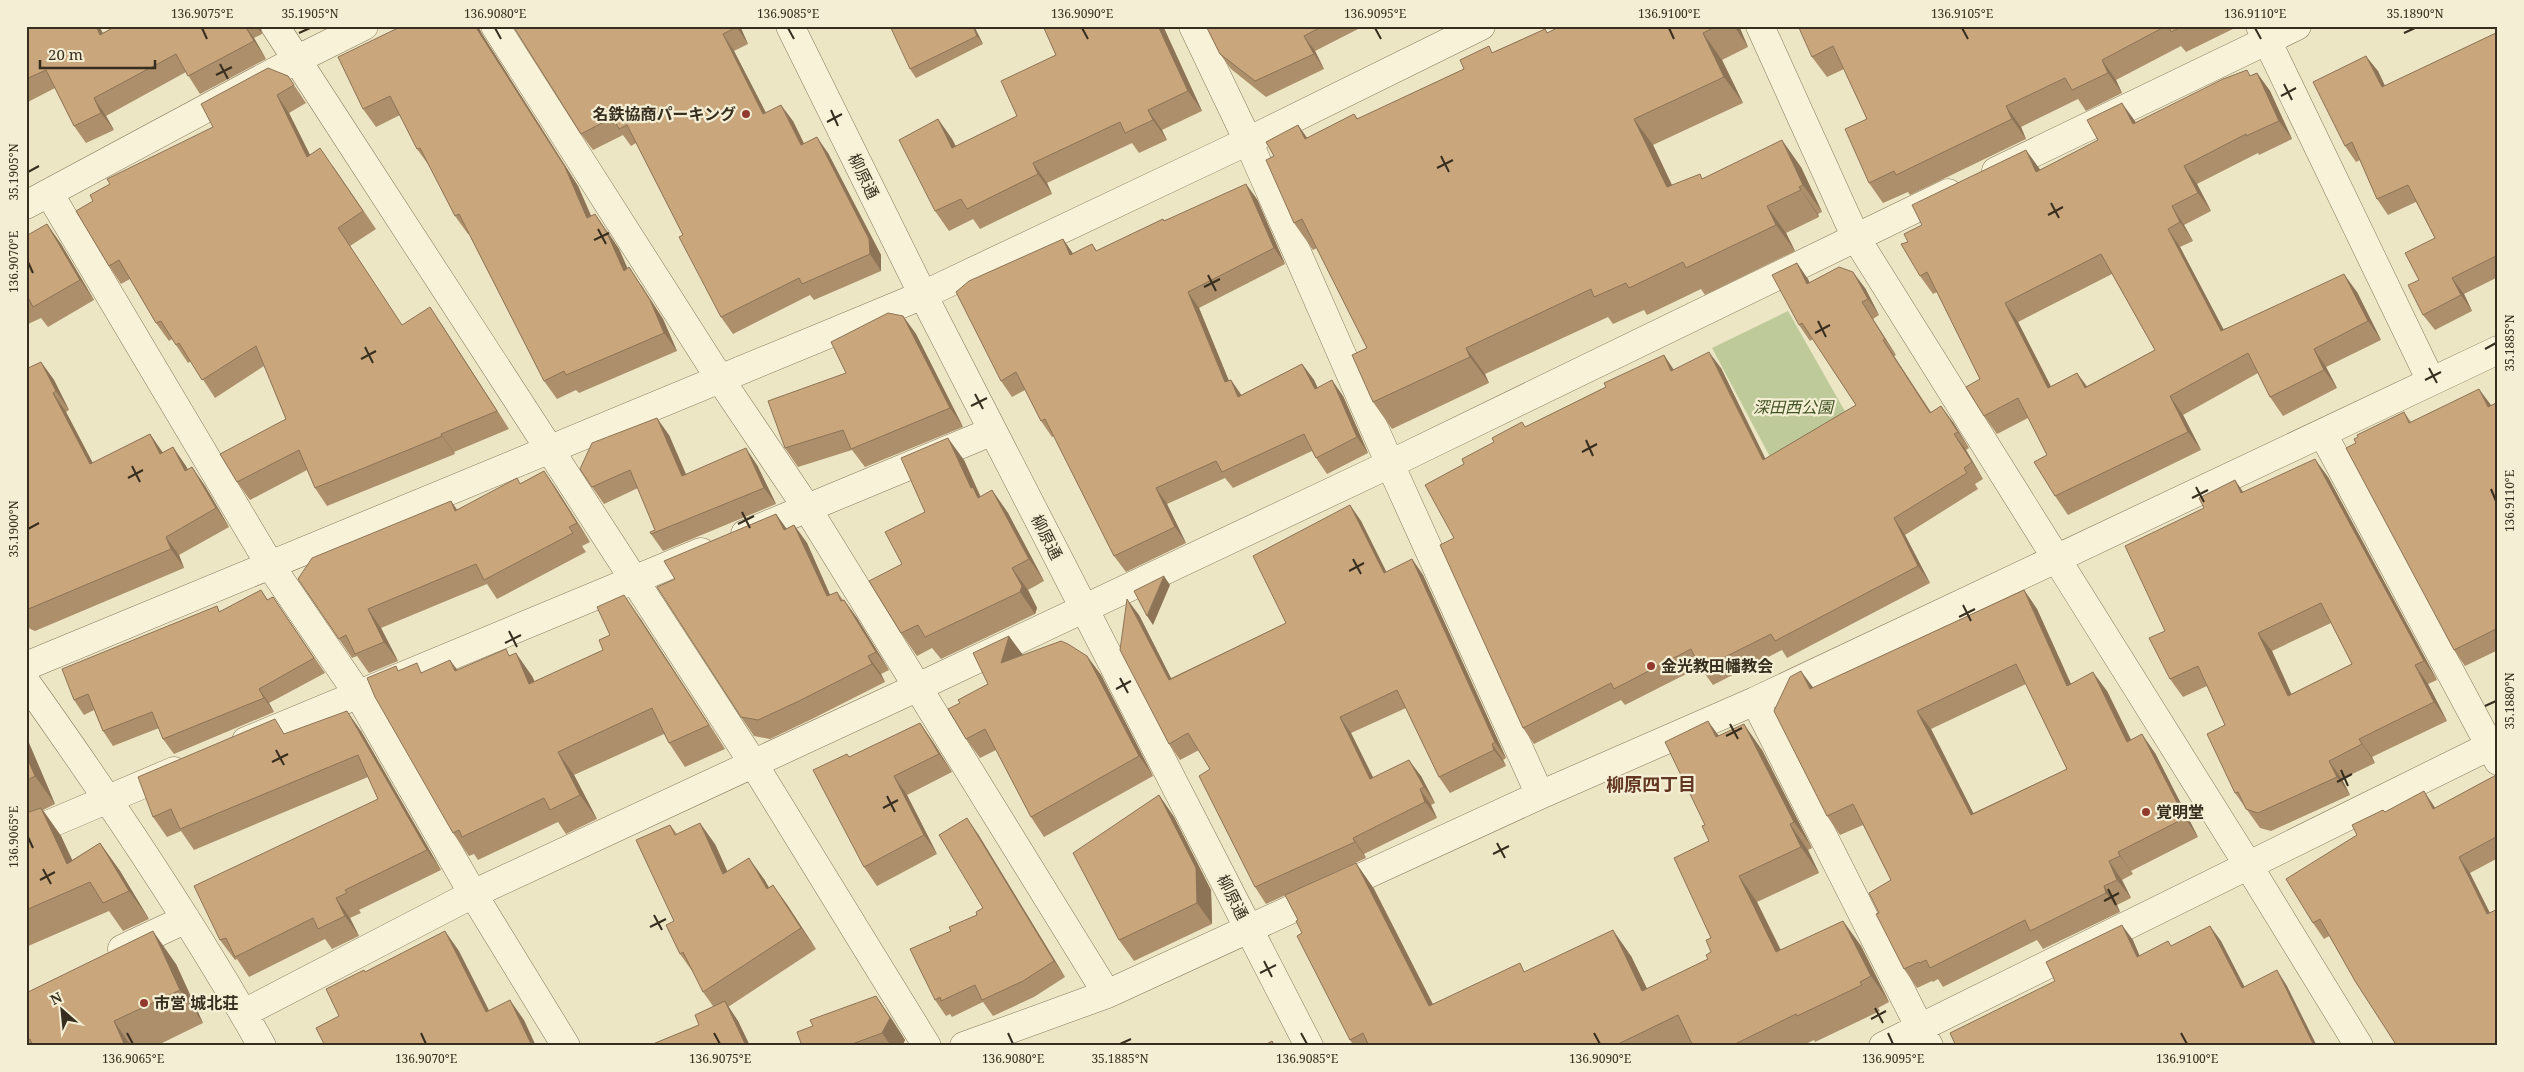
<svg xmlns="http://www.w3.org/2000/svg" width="2524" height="1072" font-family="'Noto Serif','Noto Sans JP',serif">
	<rect width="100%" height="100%" fill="#ece6c5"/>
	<path fill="#beca99" d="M1788 311 1855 429 1777 470 1712 348Z"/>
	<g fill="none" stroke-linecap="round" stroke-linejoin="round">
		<g stroke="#87785c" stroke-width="29">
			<path id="minor" d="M275 26 753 763 927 1046
				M495 26 720 379 807 508 1107 994
				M790 26 923 295 1309 1046
				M1193 26 1248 141 1390 464 1540 795
				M1760 26 1856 238 2248 865 2359 1046
				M2260 26 2431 381
				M1996 171 2297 26
				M49 193 270 565 358 694 473 894 566 1046
				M26 205 298 59 364 26
				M2323 434 2498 761
				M745 534 993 431
				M26 666 923 295 1248 141 1481 26
				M26 682C110 800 191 920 262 1046
				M1755 701 1929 1046
				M246 741 701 552
				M26 834 174 771
				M122 949 186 919
				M244 1013 473 894 916 688 1390 464 1948 193
				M964 1046 1107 994 1540 795 1755 701 2498 350
				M1883 1046 2498 742"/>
		</g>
		<use href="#minor" stroke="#f8f2d8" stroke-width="28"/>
	</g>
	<path fill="#ad8f6b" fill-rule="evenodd" d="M26 26H99L103 33 116 26H260L262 34 254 38 266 59 200 94 186 72 106 116 114 130 86 143 74 126 55 88 26 103Z
		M402 26H478L482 34 578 186 591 216 608 232 619 249 627 269 642 286 663 319 677 351 579 393 576 390 557 399 544 381 469 234H468L455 216 430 167 417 149 400 115 376 127 363 109Z
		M513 26H740L748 44 734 51 765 112 793 121 804 143 828 153 881 255V271L814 300 810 295 733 334 721 317 683 235 636 143 631 146 623 135 593 150 581 134Z
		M974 26 983 44 916 78 910 69Z
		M1043 26H1163L1202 111 1162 130 1167 140 1139 153 1132 143 1047 183 1052 194 980 229 973 219 949 231 935 211 938 119 952 139 956 146 1017 116 1056 55Z
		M1206 26H1364L1315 51 1324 69 1266 97 1231 69 1220 54Z
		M1561 26H1739L1748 47 1722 60 1743 103 1653 145 1672 185 1703 178 1801 167 1822 212 1818 214 1819 217 1786 233 1795 251 1705 295 1701 289 1647 315 1644 310 1613 324 1608 317 1485 374 1489 383 1392 429 1373 402 1367 348 1317 248 1313 250 1294 223 1274 156 1298 125 1307 138 1354 114 1358 119 1464 69 1493 52 1545 29 1547 33Z
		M1803 26H2239L2186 52 2181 46 2116 80 2122 93 2086 111 2078 99 2021 127 2026 139 1910 195 1908 192 1883 203 1869 183 1867 119 1844 69 1827 77 1812 57Z
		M2498 32V277L2464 294 2472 311 2435 330 2423 315 2419 280 2435 238 2416 202 2388 215 2377 199 2360 160 2356 162 2345 146 2378 71 2385 86Z
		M2257 73 2270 91 2292 139 2259 155 2258 153 2197 184 2211 211 2184 225 2193 241 2180 247 2223 329 2357 292 2381 340 2326 367 2337 388 2283 416 2270 397 2258 373 2183 415 2201 450 2068 515 2055 496 2047 455 2028 418 1997 434 1984 416 1980 379 1937 292 1933 294 1920 276 1908 242 2039 168 2040 170 2136 122ZM2112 274 2155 350 2087 386 2077 373 2051 387 2018 322Z
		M288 76 306 103 289 113 310 155 333 166 376 229 350 246 402 325H442L509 429 454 452 455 454 327 506 315 488 307 470 250 500 237 482 286 419 264 366 215 398 191 361 188 363 172 339 169 341 156 323 130 279 121 284 109 266 93 201 213 127Z
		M1257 199 1285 264 1199 308 1229 381 1231 380 1241 395 1302 364 1314 380 1317 388 1343 396 1368 453 1327 474 1316 458 1312 451 1233 488 1225 478 1167 504 1186 543 1126 572 1114 556 1054 436 1052 437 1041 421 1025 390 1012 397 1001 381 1063 239 1073 254 1092 244 1097 251 1165 220Z
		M47 224 61 244 94 300 48 327 41 318 26 325V235L27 236Z
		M1797 263 1810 283 1865 288 1879 315 1873 319 1896 355 1894 356 1931 412 1953 422 1969 448 1966 450 1983 479 1975 484 1978 489 1905 535 1930 583 1787 658 1782 650 1713 685 1700 667 1625 705 1621 700 1534 744 1523 728 1454 538 1464 464 1526 427 1606 387 1664 355 1674 370 1721 368 1765 459 1856 405 1813 339 1810 341 1799 325Z
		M903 316 916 334 963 427 865 467 852 450 798 467 785 448 846 373Z
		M41 362 54 380 69 410 66 412 93 463 150 434 163 453 173 447 188 470 192 467 205 486 229 527 179 555 184 568 35 631 26 627V369Z
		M2498 402V650L2465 666 2454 650 2356 443 2404 412 2411 422 2491 406Z
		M669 435 686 474 757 465 776 504 663 551 651 534 655 530 638 488 604 504 592 487Z
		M964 460 981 497 992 490 1008 513 1044 581 1028 590 1037 608 1035 614 941 659 932 648 917 656 901 633 902 564 925 512Z
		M544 471 557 490 590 542 582 546 586 552 497 599 487 584 381 628 398 661 369 673 357 656 352 658 298 579 451 501 457 510 521 483Z
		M2328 477 2437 680 2428 684 2447 721 2372 757 2375 763 2342 779 2350 795 2271 831 2260 828 2235 793 2225 725 2207 686 2183 697 2170 679 2165 631 2243 492ZM2331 623 2352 664 2291 694 2272 651Z
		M1350 505 1361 521 1386 572 1412 559 1423 575 1506 758 1503 760 1506 766 1450 793 1439 777 1406 708 1351 733 1373 778 1421 776 1435 803 1431 805 1437 818 1364 854 1366 858 1266 904 1255 887 1210 769 1199 750 1180 760 1169 744 1139 615 1171 678 1286 623Z
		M776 514 786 529 794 525 807 543 830 595 837 592 843 600H844L857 618 889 670 881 674 885 682 812 719 770 739 754 736 741 717 675 579Z
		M261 590 268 600 273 597 325 673 269 703 274 712 174 754 163 739 159 728 113 746 103 731 94 710 84 715 74 700 217 606 220 612Z
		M2024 590 2037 609 2071 684 2107 691 2131 740 2155 753 2198 837 2131 871 2133 874 2122 880 2131 898 2117 905 2120 912 2043 949 2037 940 1943 987 1938 979 1933 982 1932 981 1917 988 1904 969 1879 913 1891 880 1863 825 1840 835 1827 816 1813 688ZM2026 684 2067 769 1973 813 1931 729Z
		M640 618 725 749 685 767 669 743 664 734 574 775 597 819 566 834 558 822 478 860 474 854 469 856 453 833 399 670 423 672 457 670 511 655 532 676 535 682 603 650 610 635Z
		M1022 655 1087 656 1101 675 1153 776 1044 837 1031 817 996 750 980 758 966 739 960 703 988 684Z
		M920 723 933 742 952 772 907 795 937 854 877 886 864 867 850 757Z
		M361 731 441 870 359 910 361 913 350 918 359 936 332 949 325 939 249 977 237 959 235 960 220 940 378 799 368 777 194 850 181 831 167 837 153 817 285 733Z
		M1718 735 1762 750 1812 848 1808 850 1819 873 1757 902 1781 950 1843 921 1861 946 1889 1002 1878 1008 1880 1011 1815 1042 1814 1040 1802 1046H1693L1692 1043 1686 1046H1354L1350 1040 1302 933 1298 920 1356 863 1374 889 1433 1004 1526 972 1631 956 1647 989 1708 959 1711 952 1709 841 1705 825Z
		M26 736 55 804 43 810 61 836 72 860 100 843 120 871 149 919 123 931 109 911 26 947Z
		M2498 774V858L2470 873 2395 1043 2329 936 2324 939 2313 923 2357 835 2383 810 2385 812 2435 808Z
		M1159 795 1174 817 1211 890 1212 924 1134 961 1119 940Z
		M670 825 677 834 715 844 727 871 764 879 769 888 773 885 788 906 816 949 728 1007 738 1021 750 1046H648L699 1025 713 1006 703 992 695 975 680 954 674 921Z
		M978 834 1065 977 1034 997 993 1016 983 1002 952 1017 950 1014 946 1016 935 1000 951 931 977 915 983 908Z
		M176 964 203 1023 156 1046H26V993Z
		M891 1018 905 1040 902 1046H802Z"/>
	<path fill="#8d7457" d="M96 26H99L112 52 100 35Z
		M245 26 254 38 266 59 254 41Z
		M256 26H260L262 34Z
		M475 26H478L482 34 578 186 600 236 587 218Z
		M736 26H740L748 44Z
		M973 26H974L983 44 977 36Z
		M1158 26H1163L1202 111 1188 91Z
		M1734 26H1739L1748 47Z
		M1703 33 1722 60 1743 103 1724 77Z
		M723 34 734 51 775 130 763 114Z
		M1304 36 1315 51 1324 69 1314 54Z
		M2366 56 2378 71 2393 103 2382 87Z
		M2102 60 2116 80 2122 93 2108 73Z
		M2257 73 2270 91 2292 139 2279 121Z
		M277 95 289 113 320 175 307 157Z
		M94 98 106 116 114 130 101 113Z
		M2122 103 2135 121 2145 142 2133 124Z
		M781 105 793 121 812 161 801 145Z
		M2006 106 2021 127 2026 139 2012 119Z
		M1148 110 1162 130 1167 140 1153 120Z
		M938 119 952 139 966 168 952 148Z
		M1634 119 1653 145 1685 213 1667 187Z
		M1298 125 1317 152 1305 139Z
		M817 137 828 153 881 255V271L870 254Z
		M1782 140 1801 167 1822 212 1803 185Z
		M2026 150 2039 168 2049 190 2036 172Z
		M1033 163 1047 183 1052 194 1038 174Z
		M2184 166 2197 184 2211 211 2198 193Z
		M1246 184 1257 199 1285 264 1274 248Z
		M1799 187 1818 214 1819 217Z
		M1767 206 1786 233 1795 251 1776 225Z
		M2172 206 2184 225 2193 241 2180 222Z
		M595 214 619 249 637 289 624 271Z
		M47 224 61 244 94 300 80 280Z
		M2168 229 2180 247 2234 349 2221 331Z
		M1063 239 1074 255H1070Z
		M1797 263 1808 279 1818 301 1807 284Z
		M629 267 663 319 677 351 664 333Z
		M1853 272 1865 288 1879 315 1868 299Z
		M2344 274 2357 292 2381 340 2368 321Z
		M2452 278 2464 294 2472 311 2461 295Z
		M1188 292 1199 308 1236 398 1225 382Z
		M1862 302 1873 319 1896 355 1885 339Z
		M2005 303 2018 322 2061 406 2048 388Z
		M430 307 442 325 509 429 497 411Z
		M903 316 916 334 963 427 950 408Z
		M1883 340 1894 356 1941 429 1930 413Z
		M1466 348 1485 374 1489 383 1470 357Z
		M2314 349 2326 367 2337 388 2324 370Z
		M1709 352 1721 368 1774 476 1763 460Z
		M1664 355 1675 372 1671 371Z
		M41 362 54 380 69 410 56 391Z
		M1302 364 1314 380 1326 405 1315 389Z
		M2077 373 2090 392 2085 388Z
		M1231 380 1242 396 1238 397Z
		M1332 380 1343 396 1368 453 1357 437Z
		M2479 389 2491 405 2498 420 2488 407Z
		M53 393 66 412 103 483 90 464Z
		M2170 396 2183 415 2201 450 2188 432Z
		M1941 406 1953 422 1969 448 1958 432Z
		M657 418 669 435 694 493 682 476Z
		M150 434 163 453 160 454Z
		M441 434 454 452 455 454 442 436Z
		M1954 434 1966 450 1983 479 1972 462Z
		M948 438 964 460 982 501 994 521 971 488Z
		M173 447 186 466 199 490 185 471Z
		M746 448 757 465 776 504 764 488Z
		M2315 459 2328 477 2437 680 2424 661Z
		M192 467 205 486 229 527 216 508Z
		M544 471 557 490 590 542 577 523Z
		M2235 480 2248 499 2241 493Z
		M1156 488 1167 504 1186 543 1175 527Z
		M992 490 1008 513 1044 581 1029 559Z
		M451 501 464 520 455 511Z
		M1350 505 1361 521 1395 589 1384 573Z
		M776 514 789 532 784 530Z
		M1894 518 1905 535 1930 583 1918 566Z
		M794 525 807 543 839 615 827 596Z
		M166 537 179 555 184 568 171 549Z
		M1412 559 1423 575 1506 758 1495 742Z
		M1012 568 1028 590 1037 608 1035 614 1020 592Z
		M1164 576 1170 585 1153 625 1147 616Z
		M2024 590 2037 609 2080 704 2067 686Z
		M624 595 640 618 725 749 709 725Z
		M1127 599 1139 615 1180 696 1169 680Z
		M844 600 857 618 889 670 876 652Z
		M368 609 381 628 398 661 384 642Z
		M2258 633 2272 651 2301 715 2288 696Z
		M1009 636 1023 655 1001 663Z
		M516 653 532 676 546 707 529 684Z
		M868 656 881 674 885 682 872 664Z
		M1087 656 1101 675 1153 776 1139 756Z
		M450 660 467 683 455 671Z
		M2415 665 2428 684 2447 721 2434 702Z
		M1801 671 1815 690 1810 689Z
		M2093 672 2107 691 2141 760 2127 742Z
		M259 689 269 703 274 712 264 698Z
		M347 711 361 731 441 870 427 850Z
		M1917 711 1931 729 1984 834 1971 815Z
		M1340 717 1351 733 1382 795 1370 779Z
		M1708 721 1727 747 1716 737Z
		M920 723 933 742 952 772 939 754Z
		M1744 724 1762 750 1812 848 1794 822Z
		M2142 734 2155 753 2198 837 2185 818Z
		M26 736 55 804 35 776 26 755Z
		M2359 739 2372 757 2375 763 2362 744Z
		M1492 744 1503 760 1506 766 1494 750Z
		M558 752 574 775 597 819 580 795Z
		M1409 760 1421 776 1435 803 1424 787Z
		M2329 761 2342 779 2350 795 2337 777Z
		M894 776 907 795 937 854 924 835Z
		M1420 789 1431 805 1437 818 1425 802Z
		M2424 791 2434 806 2444 824 2433 809Z
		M1159 795 1174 817 1211 890 1212 924 1197 903Z
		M41 808 61 836 84 885 67 864Z
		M967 818 978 834 1065 977 1054 961Z
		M700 823 715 844 738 895 723 874Z
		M1790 824 1808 850 1819 873 1801 847Z
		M1353 838 1364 854 1366 858 1355 842Z
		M100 843 120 871 149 919 129 891Z
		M2118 852 2131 871 2133 874 2120 856Z
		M2459 857 2470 873 2498 929 2487 914Z
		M749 858 764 879 782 910 767 889Z
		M2109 861 2122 880 2131 898 2117 880Z
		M1356 863 1374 889 1447 1032 1429 1006Z
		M1739 876 1757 902 1794 978 1776 952Z
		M773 885 788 906 816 949 801 928Z
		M2104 886 2117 905 2120 912 2106 893Z
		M336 898 350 918 359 936 345 916Z
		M1843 921 1861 946 1889 1002 1871 976Z
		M2122 925 2133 940 2147 973 2137 957Z
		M2210 926 2221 941 2253 1003 2242 988Z
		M1613 930 1631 956 1661 1017 1642 991Z
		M153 931 176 964 203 1023 180 990Z
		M445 931 459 951 500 1032 486 1012Z
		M2277 970 2287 986 2317 1046H2314Z
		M876 996 891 1018 905 1040 902 1046H891L882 1033Z
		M510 1000 524 1020 536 1046H532Z
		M725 1001 738 1021 750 1046H746Z
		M114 1021 131 1046H125Z"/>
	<path fill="#c9a67c" stroke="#8d7457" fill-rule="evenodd" d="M26 26H96L100 35 116 26H245L254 41 188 76 176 54 94 98 101 113 74 126 46 70 26 79Z
		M402 26H475L565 167 587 218 595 214 606 231 624 271 629 267 650 300 664 333 566 375 564 371 544 381 459 214 455 216 420 148 417 149 390 96 363 109 338 57Z
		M513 26H736L737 27 723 34 763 114 781 105 801 145 817 137 869 239 870 254 802 284 799 278 721 317 679 237 683 235 627 125 619 129 613 117 581 134Z
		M890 26H973L977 36 910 69Z
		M1043 26H1158L1188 91 1148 110 1153 120 1125 133 1120 122 1033 163 1038 174 967 209 961 199 935 211 899 140 938 119 952 148 1017 116 1001 81 1056 55Z
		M1206 26H1323L1304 36 1314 54 1255 81 1220 54Z
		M1561 26H1717L1703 33 1724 77 1634 119 1667 187 1700 174 1702 179 1782 140 1803 185 1799 187 1801 190 1767 206 1776 225 1686 268 1683 262 1629 288 1626 283 1594 297 1591 289 1466 348 1470 357 1373 402 1352 355 1367 348 1302 219 1294 223 1266 160 1274 156 1266 142 1298 125 1305 139 1354 114 1357 119 1464 69 1460 60 1489 46 1492 53 1545 29 1547 33Z
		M1803 26H2166L2102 60 2108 73 2072 90 2065 78 2006 106 2012 119 1896 175 1894 171 1869 183 1845 129 1867 119 1833 46 1812 57 1799 28Z
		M2169 26H2183L2171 32Z
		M2498 32V255L2452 278 2461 295 2423 315 2408 285 2419 280 2405 253 2435 238 2408 185 2377 199 2352 142 2345 146 2313 82 2366 56 2382 87Z
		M268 68 288 76 294 85 277 95 307 157 320 148 363 211 338 228 402 325 430 307 497 411 441 434 442 436 315 488 299 450 237 482 220 454 286 419 256 346 202 380 179 343 176 345 161 321 156 323 119 260 109 266 76 211 93 201 90 195 110 184 107 179 213 127 201 104Z
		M2247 70 2250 76 2257 73 2279 121 2246 136V134L2184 166 2198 193 2172 206 2180 222 2168 229 2221 331 2344 274 2368 321 2314 349 2324 370 2270 397 2248 353 2170 396 2188 432 2055 496 2034 462 2047 455 2018 398 1984 416 1966 387 1980 379 1927 272 1920 276 1901 244 1908 242 1904 234 1922 225 1912 205 2026 150 2036 172 2098 140 2087 120 2122 103 2133 124 2223 79ZM2101 254 2155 350 2085 388 2077 373 2048 388 2005 303Z
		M1246 184 1274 248 1188 292 1225 382 1231 380 1238 397 1302 364 1315 389 1332 380 1357 437 1316 458 1304 434 1222 472 1216 461 1156 488 1175 527 1114 556 1045 419 1041 421 1016 372 1001 381 956 292 969 281 1063 239 1070 255 1092 244 1096 251 1163 219 1164 221Z
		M47 224 80 280 33 307 28 297 26 298V236Z
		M1797 263 1807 284 1839 267 1853 272 1868 299 1862 302 1885 339 1883 340 1930 413 1941 406 1958 432 1954 434 1972 462 1964 468 1967 473 1894 518 1918 566 1775 641 1771 634 1701 669 1691 649 1614 689 1611 683 1523 728 1440 545 1454 538 1425 485 1464 464 1462 459 1494 442 1492 438 1522 422 1525 427 1606 387 1604 383 1664 355 1671 371 1709 352 1763 460 1856 405 1802 323 1799 325 1772 275Z
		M888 313 903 316 950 408 851 449 843 430 785 448 768 401 846 373 831 342Z
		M41 362 56 391 53 393 90 464 150 434 160 454 173 447 185 471 192 467 216 508 166 537 171 549 26 610V369Z
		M2479 389 2488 407 2498 402V628L2454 650 2346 448 2356 443 2354 439 2358 437 2357 435 2404 412 2409 423Z
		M657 418 682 476 746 448 764 488 651 534 650 532 655 530 630 470 592 487 580 469 592 443Z
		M948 438 971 488 973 487 978 498 992 490 1029 559 1012 568 1022 586 1020 592 925 637 918 625 901 633 869 581 902 564 885 532 925 512 901 458Z
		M2315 459 2424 661 2415 665 2434 702 2359 739 2362 744 2329 761 2337 777 2258 813 2246 809 2238 792 2235 793 2207 734 2225 725 2198 666 2170 679 2149 638 2165 631 2125 546 2204 508 2199 498 2235 480 2241 493ZM2321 603 2352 664 2288 696 2258 633Z
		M544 471 577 523 569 527 573 533 484 580 476 564 368 609 384 642 355 654 346 635 339 639 298 579 312 558 451 501 455 511 517 478 520 484Z
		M1350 505 1384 573 1412 559 1495 742 1492 744 1494 750 1439 777 1397 690 1340 717 1370 779 1409 760 1424 787 1420 789 1425 802 1353 838 1355 842 1255 887 1199 776 1210 769 1188 733 1169 744 1120 650 1127 599 1169 680 1286 623 1253 556Z
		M776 514 784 530 794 525 827 596 837 592 841 601 844 600 876 652 868 656 872 664 799 701 758 720 741 717 657 587 675 579 664 561Z
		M1164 576 1147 616 1134 591Z
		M261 590 267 600 273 597 314 658 259 689 264 698 163 739 152 712 103 731 88 694 74 700 62 669 217 606 219 612Z
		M2024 590 2067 686 2093 672 2127 742 2142 734 2185 818 2118 852 2120 856 2109 861 2117 880 2104 886 2106 893 2030 931 2025 920 1930 968 1926 960 1920 963 1919 962 1904 969 1876 914 1879 913 1869 893 1891 880 1853 804 1827 816 1774 711 1790 677 1801 671 1810 689ZM2016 664 2067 769 1971 815 1917 711Z
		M624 595 709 725 669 743 652 708 558 752 580 795 550 810 544 798 462 837 459 830 453 833 375 697 367 678 396 666 398 671 417 663 421 673 450 660 455 671 506 649 509 656 516 653 529 684 603 650 599 640 610 635 597 607Z
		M1009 636 1001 663 1061 641 1068 644 1087 656 1139 756 1031 817 985 729 966 739 948 709 960 703 958 700 988 684 973 653Z
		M347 711 427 850 345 890 347 893 336 898 345 916 318 929 313 918 235 957 226 938 220 940 194 886 378 799 358 755 180 829 171 809 153 817 138 777 275 719 284 734Z
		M1708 721 1716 737 1744 724 1794 822 1790 824 1801 847 1739 876 1776 952 1843 921 1871 976 1860 982 1862 985 1797 1016 1796 1014 1731 1046H1693L1678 1015 1614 1046H1369L1363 1033 1350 1040 1297 936 1302 933 1296 921 1298 920 1285 895 1356 863 1429 1006 1520 963 1524 972 1613 930 1642 991 1708 959 1706 955 1711 952 1706 940 1711 938 1674 858 1709 841 1702 826 1705 825 1665 742Z
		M920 723 939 754 894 776 924 835 864 867 813 770 847 754 849 757Z
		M26 755 35 776 26 781Z
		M2498 774V836L2459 857 2487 914 2498 909V1046H2390L2395 1043 2355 981 2320 919 2313 923 2286 879 2357 835 2352 825 2383 810 2385 812 2424 791 2433 809Z
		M1159 795 1196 868 1197 903 1119 940 1073 853Z
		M41 808 67 864 100 843 129 891 103 903 90 882 26 910V813Z
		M967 818 1054 961 1023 981 982 1000 975 985 941 1001 940 997 935 1000 910 949 951 931 949 927 977 915 976 912 983 908 939 835Z
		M700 823 723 874 749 858 767 889 773 885 801 928 703 992 683 952 680 954 666 925 674 921 636 840 670 825 675 835Z
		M2122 925 2137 957 2168 941 2171 946 2210 926 2242 988 2277 970 2314 1046H1956L1950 1033 2055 981 2046 962Z
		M153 931 180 990 114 1021 125 1046H33L30 1039 26 1041V993Z
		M445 931 486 1012 510 1000 532 1046H325L316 1028 339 1016 326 989 364 970 365 972Z
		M876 996 890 1018 882 1033 847 1046H802L797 1032 813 1026 810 1020Z
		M725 1001 746 1046H648L699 1025 695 1015Z
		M1272 1041 1275 1046H1263Z"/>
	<path fill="none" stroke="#372e1f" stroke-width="2" d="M202 28 207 39M495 28 501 39M788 28 794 39M1082 28 1088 39M1375 28 1381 39M1669 28 1674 39M1962 28 1968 39M2255 28 2261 39M299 33 310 28M2404 33 2415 28M220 64 228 79M216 75 232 67M2284 84 2292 100M2281 96 2296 88M831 110 838 126M827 122 842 114M1441 156 1449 172M1437 168 1453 160M28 172 39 166M2051 203 2059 218M2048 215 2063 207M598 229 606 244M594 240 609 233M28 262 33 273M1208 275 1216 291M1204 287 1220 279M1818 321 1826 337M1815 333 1830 325M365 347 373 363M2485 349 2496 343M361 359 376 351M2429 368 2437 383M2425 380 2441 372M975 394 983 409M971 406 987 398M1586 440 1593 456M1582 452 1597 444M132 466 140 482M128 478 143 470M2196 487 2204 502M2491 489 2496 501M2192 498 2208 490M742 512 750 528M738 524 754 516M28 529 39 523M1353 559 1361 574M1349 571 1364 563M1963 605 1971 621M1959 617 1975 609M509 631 517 647M505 643 521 635M1120 678 1128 693M1116 689 1131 681M2485 706 2496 701M1730 724 1738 739M1726 736 1742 728M276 750 284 765M272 762 288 754M2341 770 2348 786M2337 782 2352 774M887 796 895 812M883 808 898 800M28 837 33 848M1497 843 1505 858M1493 854 1509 846M43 869 51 884M40 880 55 872M2108 889 2116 905M2104 901 2119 893M654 915 662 930M650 927 666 919M1264 961 1272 977M1260 973 1276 965M1875 1008 1883 1023M1871 1019 1886 1011M127 1033 133 1044M421 1033 426 1044M714 1033 720 1044M1008 1033 1013 1044M1301 1033 1307 1044M1594 1033 1600 1044M1888 1033 1893 1044M2181 1033 2187 1044M1120 1044 1131 1039"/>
	<g fill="#933a2e" stroke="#f4efd4" stroke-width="2">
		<circle cx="746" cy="114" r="5"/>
		<circle cx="1651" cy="666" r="5"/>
		<circle cx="2146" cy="812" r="5"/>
		<circle cx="144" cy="1003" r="5"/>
	</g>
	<g text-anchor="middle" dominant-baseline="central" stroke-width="4.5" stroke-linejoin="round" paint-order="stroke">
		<g font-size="16" font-weight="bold" fill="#372e1f" stroke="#f4efd4" text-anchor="start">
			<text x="736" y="114" text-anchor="end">名鉄協商パーキング</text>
			<text x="1661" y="666">金光教田幡教会</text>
			<text x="2156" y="812">覚明堂</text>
			<text x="154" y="1003">市営 城北荘</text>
		</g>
		<g font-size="16" fill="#372e1f" stroke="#f4efd4">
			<text transform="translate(864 176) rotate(64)">柳原通</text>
			<text transform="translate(1047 537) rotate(63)">柳原通</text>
			<text transform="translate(1233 897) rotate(63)">柳原通</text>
		</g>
		<g font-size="16" font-style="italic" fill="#425326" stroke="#f4efd4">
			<text x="1793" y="407">深田西公園</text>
		</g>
		<g font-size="18" font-weight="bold" fill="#623620" stroke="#f4efd4">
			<text x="1651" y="784">柳原四丁目</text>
		</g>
	</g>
	<rect width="2524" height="1072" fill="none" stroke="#f4efd4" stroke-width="55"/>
	<g transform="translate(62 1010) rotate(333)" stroke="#f4efd4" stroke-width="4" paint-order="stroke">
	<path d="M0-4L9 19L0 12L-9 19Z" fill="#372e1f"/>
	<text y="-8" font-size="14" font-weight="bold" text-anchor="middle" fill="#372e1f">N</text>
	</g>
	<path d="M40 60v8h115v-8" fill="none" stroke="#372e1f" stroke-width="2.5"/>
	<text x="48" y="60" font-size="15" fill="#372e1f" stroke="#f4efd4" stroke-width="4" paint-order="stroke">20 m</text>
	<rect x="28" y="28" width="2468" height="1016" fill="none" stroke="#372e1f" stroke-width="2"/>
	<g font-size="12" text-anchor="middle" fill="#372e1f">
		<text x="202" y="18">136.9075°E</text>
		<text x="310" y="18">35.1905°N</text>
		<text x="495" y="18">136.9080°E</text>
		<text x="788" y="18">136.9085°E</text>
		<text x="1082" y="18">136.9090°E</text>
		<text x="1375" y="18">136.9095°E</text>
		<text x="1669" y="18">136.9100°E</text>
		<text x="1962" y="18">136.9105°E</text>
		<text x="2255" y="18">136.9110°E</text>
		<text x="2415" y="18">35.1890°N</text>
		<text transform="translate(14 172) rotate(-90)" y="4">35.1905°N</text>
		<text transform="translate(14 262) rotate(-90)" y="4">136.9070°E</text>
		<text transform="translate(2510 343) rotate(-90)" y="4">35.1885°N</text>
		<text transform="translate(2510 501) rotate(-90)" y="4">136.9110°E</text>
		<text transform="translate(14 529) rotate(-90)" y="4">35.1900°N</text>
		<text transform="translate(2510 701) rotate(-90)" y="4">35.1880°N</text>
		<text transform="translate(14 837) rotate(-90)" y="4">136.9065°E</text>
		<text x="133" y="1063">136.9065°E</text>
		<text x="426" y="1063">136.9070°E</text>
		<text x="720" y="1063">136.9075°E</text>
		<text x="1013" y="1063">136.9080°E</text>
		<text x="1120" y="1063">35.1885°N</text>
		<text x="1307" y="1063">136.9085°E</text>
		<text x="1600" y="1063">136.9090°E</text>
		<text x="1893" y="1063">136.9095°E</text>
		<text x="2187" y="1063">136.9100°E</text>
	</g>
</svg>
